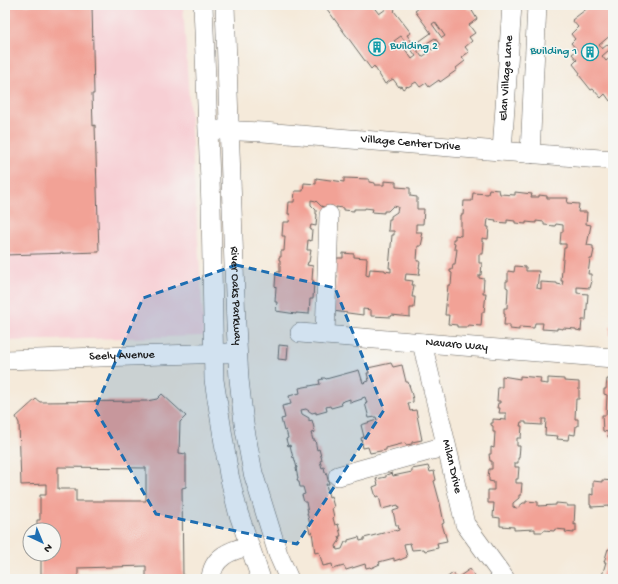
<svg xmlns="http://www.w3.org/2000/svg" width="618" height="584" font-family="'Gochi Hand',sans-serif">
	<rect width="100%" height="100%" fill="#f6f6f2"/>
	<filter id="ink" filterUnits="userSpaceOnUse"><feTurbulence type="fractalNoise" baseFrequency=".025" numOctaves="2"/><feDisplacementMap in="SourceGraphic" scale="8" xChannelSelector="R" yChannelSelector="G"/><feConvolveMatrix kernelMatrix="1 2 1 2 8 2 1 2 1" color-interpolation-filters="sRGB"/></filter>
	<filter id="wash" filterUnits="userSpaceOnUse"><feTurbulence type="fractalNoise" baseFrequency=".012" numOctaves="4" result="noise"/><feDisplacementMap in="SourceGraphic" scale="16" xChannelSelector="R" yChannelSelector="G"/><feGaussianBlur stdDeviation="0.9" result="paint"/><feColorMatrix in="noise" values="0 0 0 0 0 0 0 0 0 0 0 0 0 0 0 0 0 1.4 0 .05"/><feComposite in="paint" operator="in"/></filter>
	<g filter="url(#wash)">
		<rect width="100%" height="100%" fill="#f5eada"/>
		<path fill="#f7cfd4" d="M5 5H183L204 336 5 341Z"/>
		<g id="blocks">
			<path fill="#f2a296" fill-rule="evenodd" d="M5 5H92L94 94H92L93 126 95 125 99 252 5 255Z
				M324 5H372L379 14 386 9 384 5H392L395 10 394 11 411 33 407 35 414 45 431 33 415 11 422 6 421 5H465L469 10 471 9 477 19 469 25 475 33 469 37 472 41 465 47 469 52 462 57 465 61 456 68 457 70 440 82 439 80 429 87 426 83 420 87 416 82 408 87 407 86 403 89 401 86 399 87 393 79 385 84 374 66 371 69ZM435 22 445 36 442 38 432 24ZM401 36 416 56 412 59 402 45 399 48 394 41ZM435 38 440 45 432 50 427 43ZM423 46 428 53 422 57 417 50Z
				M588 5H613V28L610 31 612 34 599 45 602 49 613 40V62L610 65 613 69V99L610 101 605 94 601 98 593 89 591 90 579 75 580 73 573 64 577 60 572 54 577 50 571 43 575 39 571 34 578 27 572 20 589 7ZM609 50 613 55 606 61 602 56Z
				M316 178 344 182V178L369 179V182L375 183V185H384V181L396 182V187L410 188V196L417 197V209H424L423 224H416V232H422L421 237H423L421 246H418L417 261H420L419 268H420L419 275 406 274 405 280 413 281 412 285H414L412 297H415L414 308H410V317L392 315 391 317 371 316V310L363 309V315L333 311 337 275 334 274 337 258H343V253L354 254V257L367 258 366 275 369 276 370 269 385 270V271L391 272V268H389L392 235H394V231H388L389 219H391V216L397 212 398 207 393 206 388 211H384V213L372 212 373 209 365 208V209H354V211L343 210V208L336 207V210L323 209 324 207 321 206 316 201 311 200V205L316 210V214H317L316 226 311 225 310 229 312 230 311 241 308 240 307 250H311L309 262H308L307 265 313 266 312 280 314 281 313 299H310L309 314 296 313V314L276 311 277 302H275L276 287 275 286 276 272H280V260H279V257H281V251H284L285 236H282L283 222H289L290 214H288L289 202H294L295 191H303L304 183 316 184Z
				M489 189 499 190 500 194 515 195V192L532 194 531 197H539V195L547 196V198H568L567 203 579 204 578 212H587L586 224 591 225 587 245 593 246V250H594L592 259H590L588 274H591V281H592L590 288 577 287V293L588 294 586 320H582L581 331 576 330V329L563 328V329L557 328V330L542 329 543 323H535L534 328 519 327V330L510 329V325H504L505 314H504V308H507L508 288 506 287V281H508V271L514 272 515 266 526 267V271H539L537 288 541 289V282L557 283V284L562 285 563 281H561L564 248H566V244H560L561 232H563V225L556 224 555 226 544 225V222L536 221V223L526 222V224L515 223V221L507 220V223L495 222 496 220 488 219 487 227H489L488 239 482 238V242H484L483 254H479V263H482L481 275H479V278L484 279 483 293H486L484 312H482L481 326 468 325V327H457V325L448 324 449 315H445L448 285H451L452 273 450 272V270H452L453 264H455L457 249H454L455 243 453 242V239H455V235L461 236V215H463L464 201H472L473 193 488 194Z
				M610 326H613V336L610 335Z
				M279 345 288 346 287 360 278 359Z
				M391 363 393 367 402 365 406 382H408L410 388 413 399V402L408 403 410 411 416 410 422 440 412 442V444L406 445 405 443 386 448V450L370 453 368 447 363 448 361 438 364 437 361 425 377 420 376 417 369 418 365 403H367L365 397 362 398V399L350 403V399L341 402 342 405 331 408 330 406 326 407 327 411 316 414V412L312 413 306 409 301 410 302 414 309 418V421L312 420 315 432 311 433 313 440H315L317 450 319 449 322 460 320 461 322 468 324 467 325 472H326L329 484H326L329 497 331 496 334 507 332 508 334 517 333 518 335 525 338 524 341 536H339L340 540 336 546 337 550 342 549 345 542H348V540L359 537 360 541 364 540V538L395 530 396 531 399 530 398 525H396L393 511 399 509 398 505 382 509 379 496 376 497 373 487 378 485 376 479 386 477V475L392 473 393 476 412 472V469L428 466 430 472 434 471 436 480 434 481 440 503 444 523 442 524 447 541 437 543 438 548 425 551 424 549 412 550 410 543 404 544 407 557 400 560V559L394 561V558L379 562 380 564 371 568 370 567 366 568 365 564 346 570 344 566 333 569 332 564 323 566 319 552 315 553 312 532 310 533 308 525 310 524 307 513H308L306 502H304L302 495 305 494 303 487H300L299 482H298L297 479H298L296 468H297L294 457 293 458 290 445 288 446 286 439 288 438 286 430 284 431 281 419 285 418 282 406 291 404 289 396 300 393 299 388 320 384 319 380 323 379 322 378H325L326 379 359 370 363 383 369 381 367 373H369L368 368Z
				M502 376 520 379V376L541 378 540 383 548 384V378L564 379V381L579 382V399H576L575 419H578V426H576L575 435 569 434 568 440 557 439 558 436 545 435 546 419H542V425L526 424V422H521L520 426H522L521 438H517V446H520L519 458H518V463H515V467H519L518 479H516V483H522L521 495H519V498L513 503V507L517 508 523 503H526V501L538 502V506L556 505V503L567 504V506H575L574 525 576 524V531H574V533L565 532 566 530 555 529 554 531 544 530 543 532H535V529L514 530V527L500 526V518L493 517 494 503H488V490H494V482L489 481V477H488L489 469H492V461H490L489 454H491V447L494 448 495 432H493V426L491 425V423H493V419L506 420V413H499L500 408H497L498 403H500V401H497L498 387H502Z
				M607 379H613V437H608V432L603 431 602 415H606L607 395 604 394V389H606Z
				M162 394 186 416 180 422 179 453 186 454V487L182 488 183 579H146V566L78 568V579H41V554H54V530H37V520H40V495H46V484L21 485 19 423 16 417 36 399 40 402 147 401 157 399ZM58 467 146 468V501H76V489H58Z
				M602 480 613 481V508H610V506L591 507V505H590V494L593 495V481L602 482Z
				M608 549 613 550V579H601L606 562H604Z
				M470 569 477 579H445L453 573 457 578Z"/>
		</g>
	</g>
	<g filter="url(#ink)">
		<use href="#blocks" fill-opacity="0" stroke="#68645e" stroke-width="1"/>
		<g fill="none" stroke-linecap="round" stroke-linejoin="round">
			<g stroke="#68645e" stroke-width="20">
				<g id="minor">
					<path d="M203 5 211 206 214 380 229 475 238 512 261 579"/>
					<path id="s1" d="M225 5 236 324 239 379 244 424 253 473 278 554 289 579"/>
					<path id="s2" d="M218 130 263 132 613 160"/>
					<path id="s3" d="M502 151 512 5"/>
					<path d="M530 154 537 5"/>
					<path id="s4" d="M300 333 613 358"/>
					<path d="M325 335 329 215"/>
					<path id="s5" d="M422 343 465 524 505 579"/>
					<path id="s6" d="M5 360 227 353"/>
					<path d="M338 476 446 446"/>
					<path d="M211 579C212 557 231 550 249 546"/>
				</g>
			</g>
			<use href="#minor" stroke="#fff" stroke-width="19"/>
		</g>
	</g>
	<path fill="#1f6fb2" fill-opacity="0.2" stroke="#1f6fb2" stroke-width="3" stroke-dasharray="8 5" stroke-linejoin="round" d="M236 265 335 288 384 410 297 544 156 514 95 409 143 298Z"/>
	<defs>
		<g id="building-ring" transform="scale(0.9)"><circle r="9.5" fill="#f6f6f2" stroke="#0f9aa8" stroke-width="1.5"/><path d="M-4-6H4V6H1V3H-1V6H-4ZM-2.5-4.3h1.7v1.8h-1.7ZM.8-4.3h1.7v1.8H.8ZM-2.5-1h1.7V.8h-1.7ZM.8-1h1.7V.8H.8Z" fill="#0f9aa8"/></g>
	</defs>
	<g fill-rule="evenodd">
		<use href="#building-ring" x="377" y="47"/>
		<use href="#building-ring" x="590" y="52"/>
	</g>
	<g text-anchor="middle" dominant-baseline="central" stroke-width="3" stroke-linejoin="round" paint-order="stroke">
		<g font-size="12" fill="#0d838f" stroke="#f6f6f2" text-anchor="start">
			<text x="390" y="47">Building 2</text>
			<text x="577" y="52" text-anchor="end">Building 1</text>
		</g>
		<g font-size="12" fill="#1c1c1c" stroke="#f6f6f2">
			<text stroke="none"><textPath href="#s3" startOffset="73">Elan Village Lane</textPath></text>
			<text stroke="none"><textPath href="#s2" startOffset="193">Village Center Drive</textPath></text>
			<text stroke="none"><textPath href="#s1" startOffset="291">River Oaks Parkway</textPath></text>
			<text stroke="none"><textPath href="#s4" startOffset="157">Navaro Way</textPath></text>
			<text stroke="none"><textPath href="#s6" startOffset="117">Seely Avenue</textPath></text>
			<text stroke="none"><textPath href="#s5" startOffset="127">Milan Drive</textPath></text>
		</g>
	</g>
	<rect width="618" height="584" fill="none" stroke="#f6f6f2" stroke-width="20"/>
	<g transform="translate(42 542) rotate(136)"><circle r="19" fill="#f6f6f2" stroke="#9f9f9c"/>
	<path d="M0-3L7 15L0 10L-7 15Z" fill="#1f6fb2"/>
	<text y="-6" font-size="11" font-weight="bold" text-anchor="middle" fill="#1c1c1c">N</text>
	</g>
</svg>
